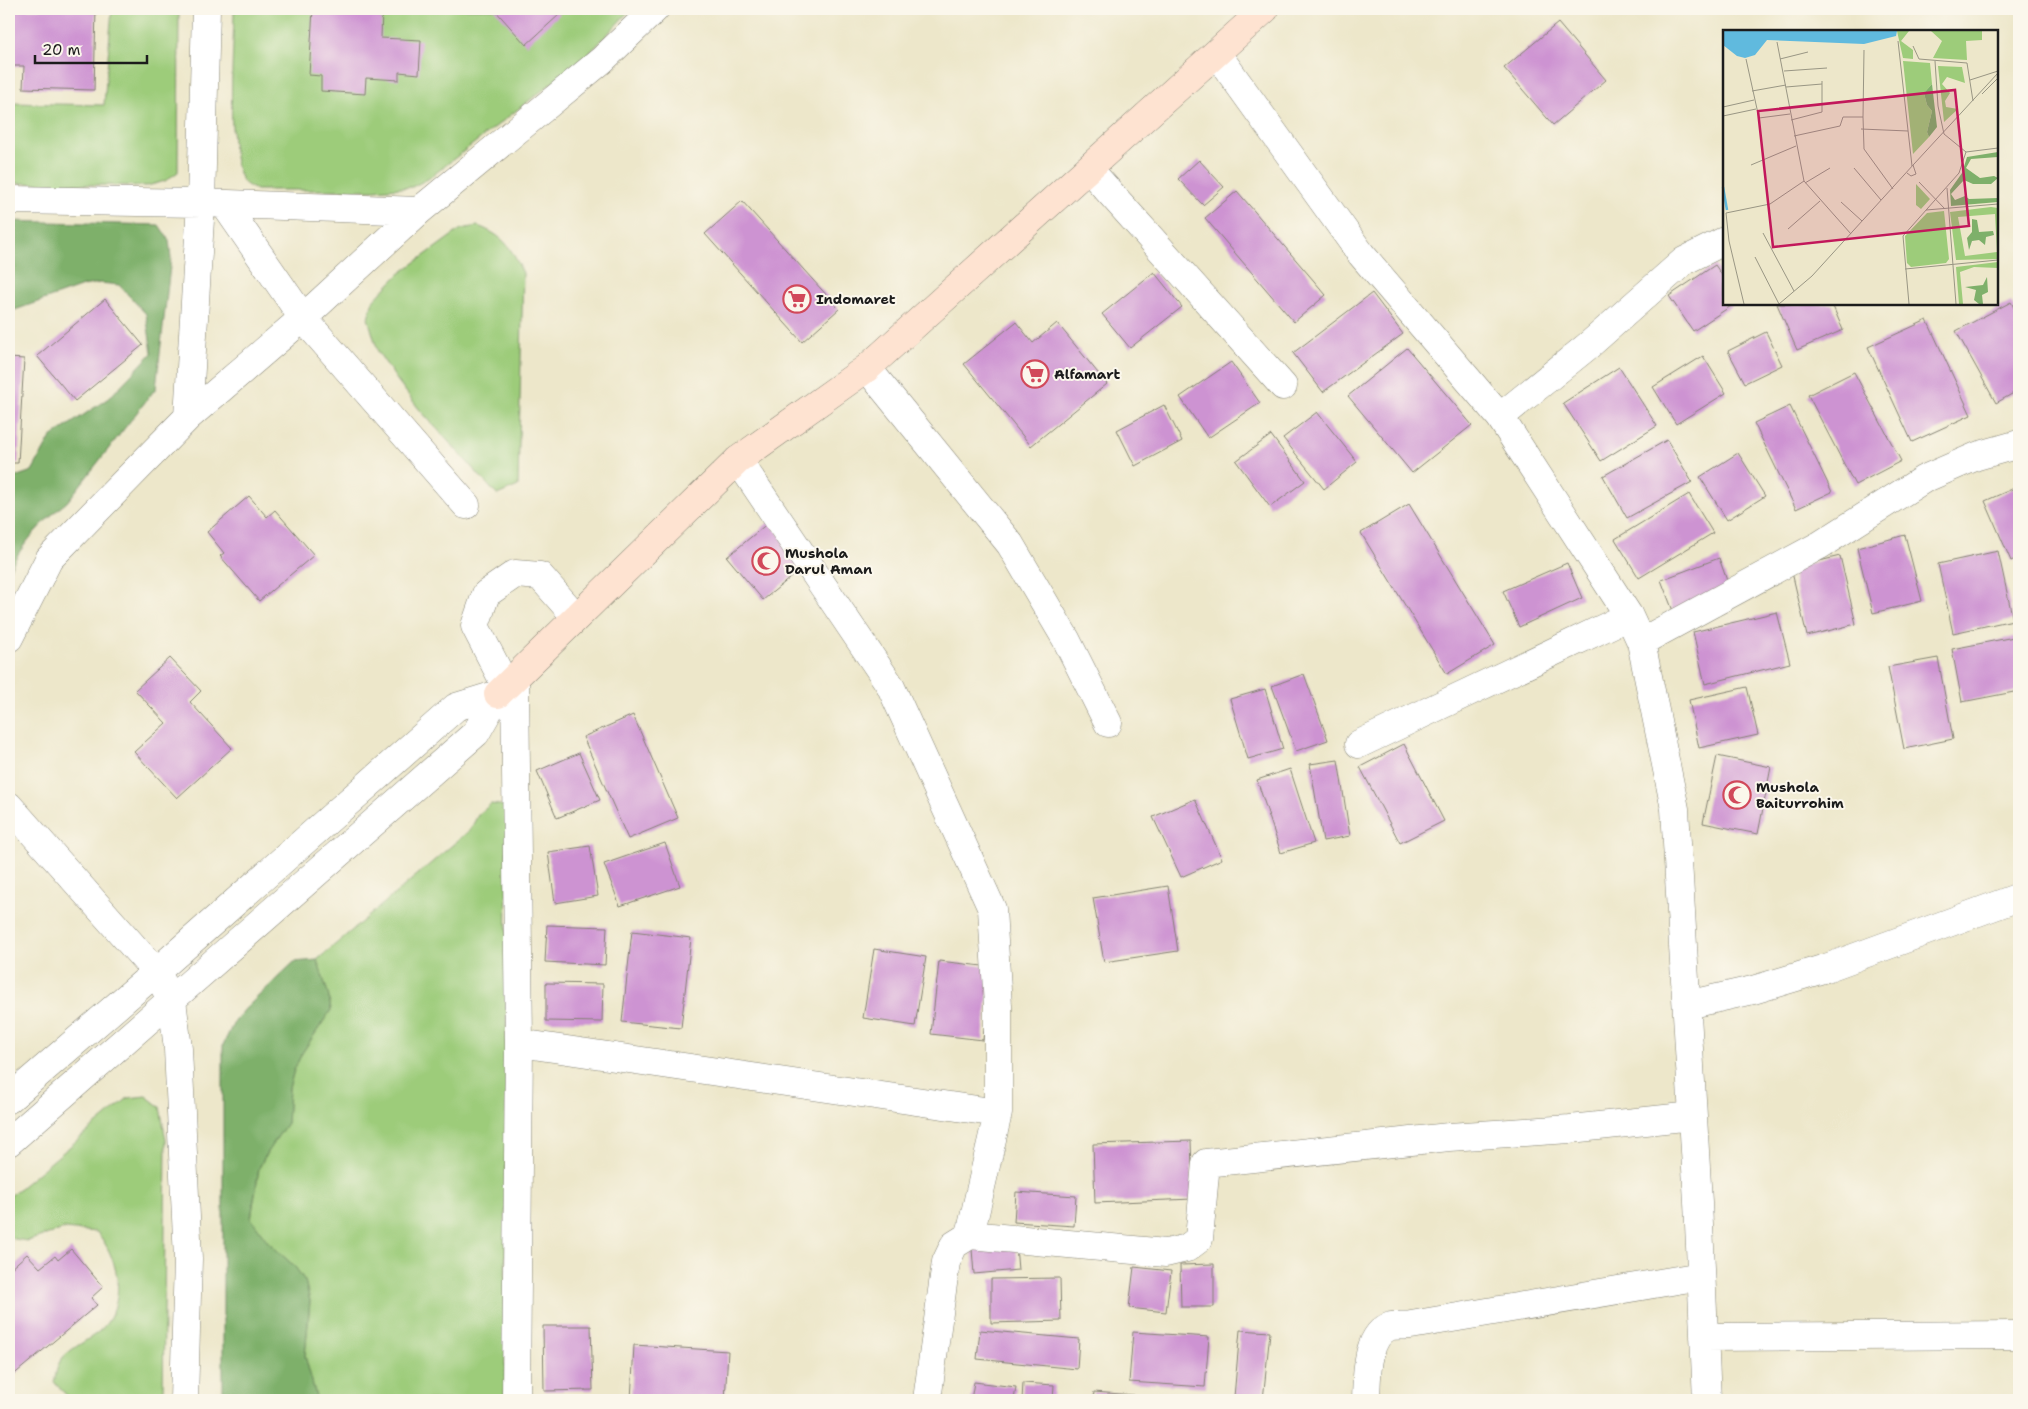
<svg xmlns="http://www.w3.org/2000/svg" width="2028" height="1409" font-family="'Shantell Sans',sans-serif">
	<rect width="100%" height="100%" fill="#fbf7ec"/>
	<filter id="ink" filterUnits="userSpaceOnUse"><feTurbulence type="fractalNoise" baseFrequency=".02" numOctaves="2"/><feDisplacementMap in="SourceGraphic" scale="10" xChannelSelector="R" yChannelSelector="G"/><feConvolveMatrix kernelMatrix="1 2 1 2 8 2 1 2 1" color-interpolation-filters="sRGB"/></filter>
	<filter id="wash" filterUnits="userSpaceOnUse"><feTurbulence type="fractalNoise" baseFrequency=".0096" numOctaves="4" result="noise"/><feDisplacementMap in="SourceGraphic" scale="20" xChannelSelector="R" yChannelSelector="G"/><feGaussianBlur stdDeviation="1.12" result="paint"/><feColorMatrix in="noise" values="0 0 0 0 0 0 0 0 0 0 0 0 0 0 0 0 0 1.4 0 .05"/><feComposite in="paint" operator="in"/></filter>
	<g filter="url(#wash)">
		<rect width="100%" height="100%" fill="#ede7ca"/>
		<path fill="#9dcc7a" stroke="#5c744b" d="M112 9H179L178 172 165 181 147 186 9 183V103L104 105Z
			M234 9H631L588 55 428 179 412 187 375 190H256C251 187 243 184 241 178 225 145 234 49 234 9Z
			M478 226C506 237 510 247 523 273L518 486 497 495 419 409 397 380 378 352 368 318 373 301 399 274 461 229Z
			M491 804 507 806 505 1400H317L305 1356 310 1301 305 1281 295 1267 268 1242 251 1219 259 1168 267 1152 287 1123 289 1088 294 1070 302 1053 331 1010 328 993 317 960 470 830 478 815Z
			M146 1096 160 1107 166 1140 163 1400H71L54 1382C56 1375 57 1365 61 1360 72 1345 95 1339 106 1324 127 1296 117 1257 97 1232L64 1229 27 1241 9 1238V1197L128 1098Z"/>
		<path fill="#7eb06a" stroke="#4d6643" d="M9 221 159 225 169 240 171 258 156 388 67 502C44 520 21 544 9 571V479L32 471 51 437 110 397 152 353 146 314 119 285 100 283 83 286 12 311 9 308Z
			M317 960 328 993 331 1010 302 1053 294 1070 289 1088 287 1123 267 1152 259 1168 251 1218 268 1242 295 1267 305 1281 310 1301 305 1356 317 1400H223V1045L233 1024 245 1009 294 962Z"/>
		<g id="blocks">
			<path fill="#cd93d2" d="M9 9H96L94 90 23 88 24 66H9Z
				M313 9H382L381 38 421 40 419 74 399 72V80L366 78 365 94 321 91V76L309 75Z
				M494 9H555L560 14 526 45Z
				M1558 23 1606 80 1553 125 1504 68Z
				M1199 160 1224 187 1203 205 1178 179Z
				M1237 191 1326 295 1294 322 1205 218Z
				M742 201 839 309 802 342 705 234Z
				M1715 265 1724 278V304H1734L1693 331 1669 296Z
				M1154 272 1182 307 1130 348 1102 314Z
				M1372 293 1403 334 1323 392 1293 353Z
				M105 299 143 345 75 401 37 356Z
				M2011 302 2019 317V390L1996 403 1956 331Z
				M1777 304H1832L1843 330 1797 350Z
				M1927 320 1971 415 1912 442 1868 347Z
				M1016 322 1033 343 1057 323 1107 384 1031 446 964 364Z
				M1766 332 1782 365 1745 383 1728 351Z
				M1407 348 1472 425 1412 473 1348 396Z
				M1703 356 1726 393 1676 424 1653 387Z
				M9 358 24 359 18 463H9Z
				M1231 362 1260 403 1208 438 1180 397Z
				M1619 367 1657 426 1601 461 1563 403Z
				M1854 372 1901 461 1855 485 1808 395Z
				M1164 405 1182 441 1135 466 1117 430Z
				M1790 406 1832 492 1796 509 1754 423Z
				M1317 412 1357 462 1324 489 1283 438Z
				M1271 435 1305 481 1270 507 1236 461Z
				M1667 440 1692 482 1627 518 1603 476Z
				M1738 453 1765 496 1727 520 1700 477Z
				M2019 486V557L2011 561 1985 501Z
				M1689 494 1713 533 1639 578 1615 539Z
				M249 496 267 517 275 510 314 555 259 601 220 556 224 553 207 532Z
				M1409 504 1495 645 1447 674 1361 533Z
				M769 522 806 565 763 600 727 557Z
				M1905 535 1922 601 1873 613 1857 548Z
				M1998 551 2013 620 1953 633 1938 564Z
				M1840 556 1856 624 1807 636 1791 568Z
				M1719 558 1730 589 1673 611 1661 580Z
				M1567 563 1582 598 1519 627 1503 591Z
				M1777 612 1790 663 1705 684 1693 632Z
				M2019 636V691L1962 702 1952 649Z
				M170 658 201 691 190 702 232 748 177 798 134 752 166 723 135 690Z
				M1938 658 1953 739 1904 749 1888 667Z
				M1304 674 1328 740 1296 751 1272 686Z
				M1747 687 1758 735 1699 748 1689 700Z
				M1265 689 1283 749 1248 759 1230 699Z
				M633 715 678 818 628 839 583 737Z
				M1404 744 1444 821 1400 843 1360 767Z
				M579 753 600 800 557 818 537 771Z
				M1717 756 1771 767 1758 834 1703 823Z
				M1338 760 1350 836 1323 841 1310 764Z
				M1290 769 1314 843 1281 853 1257 780Z
				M1195 799 1222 859 1181 877 1153 817Z
				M665 843 680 886 620 906 604 864Z
				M590 846 598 896 555 903 548 852Z
				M1168 886 1178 951 1104 962 1093 898Z
				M547 925 607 927 605 965 545 962Z
				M632 931 691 938 681 1028 622 1022Z
				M874 949 926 957 915 1026 863 1018Z
				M939 961 991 967 983 1040 931 1034Z
				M546 983 603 984 602 1022 546 1021Z
				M1191 1141 1193 1199 1095 1203 1093 1144Z
				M1016 1192 1076 1196 1074 1226 1014 1222Z
				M1016 1246 1018 1270 974 1274 972 1249Z
				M71 1249 103 1287 91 1298 97 1305 11 1377 9 1391V1270L27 1254 40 1268 55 1256 58 1260Z
				M1214 1264V1307H1181L1180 1265Z
				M1134 1267 1171 1271 1166 1312 1129 1308Z
				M1060 1278 1061 1321 991 1323V1279Z
				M543 1326H591L593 1390 544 1391Z
				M980 1330 1079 1339 1077 1369 977 1359Z
				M1240 1330 1270 1332 1263 1400 1234 1397Z
				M1133 1332 1209 1337 1205 1387 1129 1382Z
				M634 1345 728 1351 725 1400H631Z
				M974 1382 1016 1387 1014 1400H971Z
				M1023 1383 1054 1385 1053 1400H1022Z
				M1094 1392 1134 1395V1400H1093Z"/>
		</g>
	</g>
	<g filter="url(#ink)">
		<use href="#blocks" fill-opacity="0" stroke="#848273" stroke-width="1"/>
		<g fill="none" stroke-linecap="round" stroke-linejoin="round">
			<g stroke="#848273" stroke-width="29">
				<path id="street" d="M1217 54 1361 254 1500 417 1629 616 1641 642 1675 809 1698 1202 1707 1400
					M1087 170 1096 177 1283 386
					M9 200 201 203 419 211
					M225 205 303 318 466 505
					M867 368 1010 544 1066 639 1108 723
					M188 417 201 203 206 9
					M1500 417 1589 345 1684 261 1724 241
					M738 460 890 685 992 909 998 1006V1113L970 1235 1166 1253 1187 1248 1199 1239 1206 1163 1449 1137 1570 1129 1693 1116
					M9 638 49 559 188 417 303 318 419 211 602 60 655 9
					M1641 642 1820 545 1924 479 1977 456 2019 444
					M515 678 519 1043 516 1400
					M506 686 475 626 486 594 515 574 540 576 576 617
					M1359 744 1629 616
					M9 806 156 972 172 1000 178 1049 188 1259 184 1400
					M1687 1005 1753 990 1826 968 2019 897
					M519 1043 998 1113
					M9 1099 156 972 456 707 498 694
					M9 1142 476 733 498 694
					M1704 1337 2019 1335
					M927 1400 946 1262 954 1245 970 1235
					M1366 1400C1367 1379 1365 1334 1391 1326 1397 1325 1405 1326 1411 1325L1701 1276"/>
			</g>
			<g stroke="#848273" stroke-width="29">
				<path id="secondary" d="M498 694 738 460 867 368 1265 9"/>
			</g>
			<use href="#street" stroke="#fff" stroke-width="28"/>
			<use href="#secondary" stroke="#fee3d1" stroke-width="28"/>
		</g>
	</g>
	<defs>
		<g id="supermarket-ring" transform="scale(1.4375)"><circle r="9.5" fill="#fbf7ec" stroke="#d1495b" stroke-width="1.5"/><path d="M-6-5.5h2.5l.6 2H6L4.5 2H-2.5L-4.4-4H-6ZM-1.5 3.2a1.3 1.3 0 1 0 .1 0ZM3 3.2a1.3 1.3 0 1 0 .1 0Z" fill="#d1495b"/></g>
		<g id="mosque-ring" transform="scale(1.4375)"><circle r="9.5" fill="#fbf7ec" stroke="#d1495b" stroke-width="1.5"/><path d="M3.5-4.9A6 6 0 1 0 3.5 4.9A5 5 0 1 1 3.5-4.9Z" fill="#d1495b"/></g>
	</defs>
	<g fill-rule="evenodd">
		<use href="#supermarket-ring" x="797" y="299"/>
		<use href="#supermarket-ring" x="1035" y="374"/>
		<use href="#mosque-ring" x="766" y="561"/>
		<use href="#mosque-ring" x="1737" y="795"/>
	</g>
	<g text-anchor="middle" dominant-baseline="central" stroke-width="4" stroke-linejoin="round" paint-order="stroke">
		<g font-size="14" font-weight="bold" fill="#1c1c1c" stroke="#fbf7ec" text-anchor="start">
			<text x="816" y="299">Indomaret</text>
			<text x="1054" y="374">Alfamart</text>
			<text x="785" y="553">Mushola<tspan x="785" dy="16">Darul Aman</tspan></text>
			<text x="1756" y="787">Mushola<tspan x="1756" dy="16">Baiturrohim</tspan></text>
		</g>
	</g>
	<g transform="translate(1723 30)">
		<rect width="275" height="275" fill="#ede7ca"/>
		<path d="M174 1H186L178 11 190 20V29L180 28ZM208 1H259V10L243 11 244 30 210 28 219 11ZM180 31 207 33 209 54 201 63 204 75 209 81 204 102 206 107 190 124ZM215 36 239 37 242 53 224 47 219 54 227 63 222 71 223 77 235 79 221 92ZM193 154 207 169 198 179 193 175ZM268 177 275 178V229L233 230 227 182ZM272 184 274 222 242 226 235 187ZM221 181 226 229 223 233 188 237 184 233 182 206 204 183ZM275 232V238L251 237 237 242 240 274H236L233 237Z" fill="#9dcc7a" fill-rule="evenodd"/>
		<path d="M209 54 214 97 206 107 204 102 209 81 204 75 201 63ZM275 122V127L248 129 243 138 257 148 271 146 275 148 268 154H250L241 150 228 164 232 170 242 166 246 169 275 168V172L228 176 227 160 239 143 244 127ZM249 189 254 190 256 202 270 201 271 205 263 207 262 215 256 210 249 211 246 220 244 208 249 202ZM264 247 265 262 259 265 260 274H256L251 270 253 260 242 257 260 255Z" fill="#7eb06a"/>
		<path d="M0 1H174L173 6 141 14 44 10 32 25 22 28 14 26 0 15Z" fill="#60bade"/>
		<path fill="none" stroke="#60bade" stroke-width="2.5" d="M0 157 4 180"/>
		<path fill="none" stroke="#999684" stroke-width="1" d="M175 11 189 136M54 12 81 151 128 204M190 16 196 29 244 33 250 71M23 29 36 88 67 84M57 29 85 22M212 31 215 76 221 104 243 122 275 118M61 41 104 38M247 50 275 41M63 57 99 54M29 61 63 55M259 64 275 48M0 77 31 70M0 86 33 79M140 87 141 20M68 90 99 82V51M138 99 185 101M71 106 117 96 120 87H140L141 119 170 159M191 134 275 43M28 135 73 116M131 138 158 170M184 143 188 146 193 144 190 135M196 152 222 179M82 153 107 138M224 158 233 274M118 172 139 191M203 180 275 174M65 199 97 171M40 203 71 261M32 227 56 274M182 239 275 230M21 274 6 211 3 183 47 174 81 151M56 274 89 246 191 134M186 274 180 206 236 143 243 122"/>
		<path fill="#c2185b" fill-opacity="0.15" stroke="#c2185b" stroke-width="2.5" d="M232 60 246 196 50 217 35 81Z"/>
		<rect width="275" height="275" fill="none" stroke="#1c1c1c" stroke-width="2.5"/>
	</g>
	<rect width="2028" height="1409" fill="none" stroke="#fbf7ec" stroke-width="30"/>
	<path d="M35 55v8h112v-8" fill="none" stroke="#1c1c1c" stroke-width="2.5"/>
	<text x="42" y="55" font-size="15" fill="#1c1c1c" stroke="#fbf7ec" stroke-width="4" paint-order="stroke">20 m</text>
</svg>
